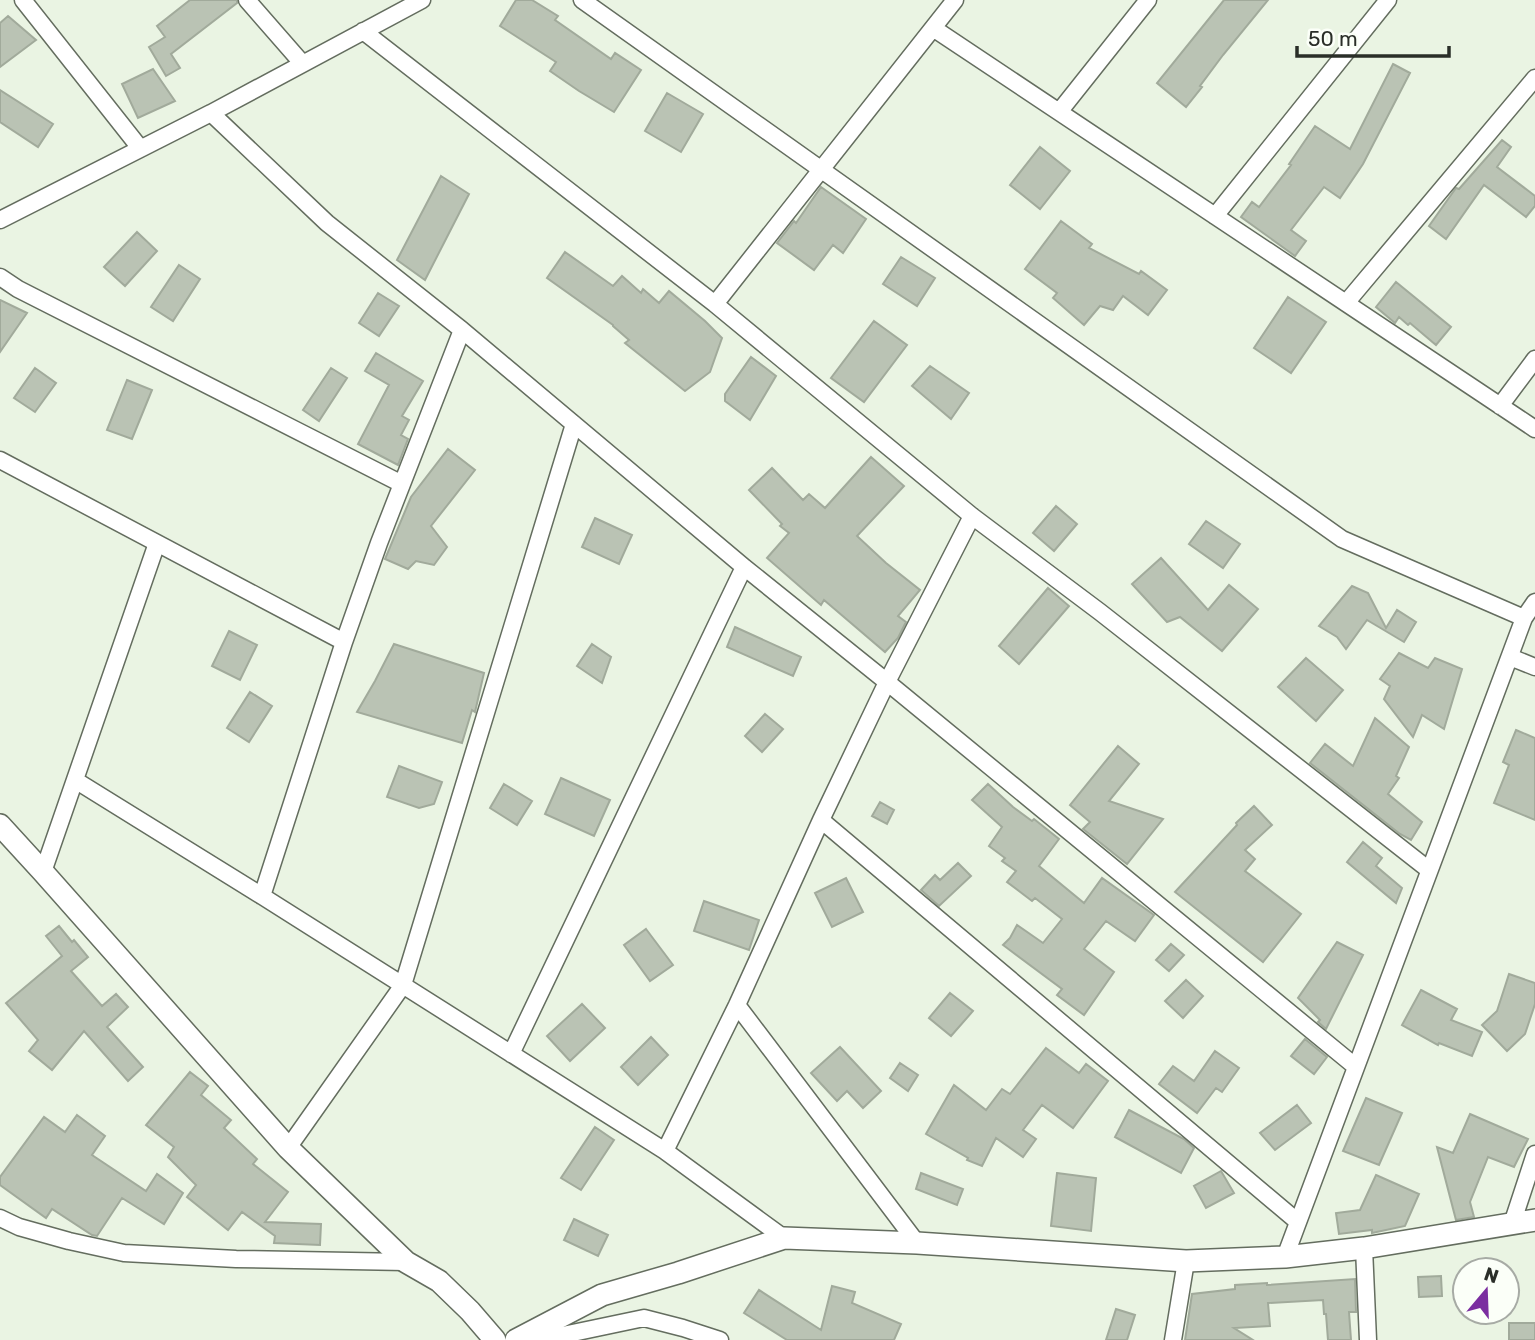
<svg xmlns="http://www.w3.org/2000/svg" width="1535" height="1340" font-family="Rubik,sans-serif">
	<rect width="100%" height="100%" fill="#eaf4e3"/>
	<path fill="#bac3b4" stroke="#a1aa9b" stroke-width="2" d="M190 0H237V3L171 54 180 68 166 76 149 47 165 37 157 26Z
		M516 0H532L558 16 555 20 611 59 615 53 641 70 614 112 579 91 550 71 556 62 500 26Z
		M1224 0H1268L1223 55 1200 86 1202 87 1186 107 1157 83Z
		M8 16 36 40 0 67V23Z
		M1393 64 1410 73 1363 164 1340 198 1324 187 1291 230 1306 241 1295 256 1241 217 1252 202 1259 207 1291 165 1289 164 1315 126 1350 149Z
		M153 69 175 101 138 118 122 84Z
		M0 90 53 124 38 147 0 122Z
		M667 93 703 114 681 152 645 131Z
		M1502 140 1511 147 1497 167 1535 196V206L1526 217 1484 185 1446 239 1429 226 1456 188 1459 189Z
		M1040 147 1070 171 1040 209 1010 185Z
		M441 176 469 194 425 280 397 260Z
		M821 187 866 219 843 253 833 245 814 270 777 243 794 221 796 223Z
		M1061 221 1092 244 1089 248 1139 274 1141 271 1167 290 1148 315 1123 296 1113 310 1100 306 1084 325 1053 298 1057 293 1025 269Z
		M137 232 157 251 125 286 104 267Z
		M565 252 613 286 622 276 641 293 643 289 659 303 669 291 705 321 722 338 710 372 685 391 625 343 629 340 613 326V325L547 278Z
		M901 257 935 278 917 306 883 284Z
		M179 265 200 279 173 321 151 307Z
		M1396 282 1451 327 1436 345 1410 323 1408 325 1399 317 1395 323 1376 307Z
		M378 293 399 306 379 336 359 323Z
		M1288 297 1326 322 1291 373 1254 348Z
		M0 300 27 313 0 352Z
		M874 321 907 345 864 402 831 378Z
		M376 353 423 381 402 416 409 420 401 435 408 439 398 465 358 444 389 385 365 371Z
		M751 357 776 376 750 420 725 401V394Z
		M930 366 969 393 951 419 912 386Z
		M35 368 56 383 35 412 14 398Z
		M331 368 347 378 319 421 303 410Z
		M127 380 152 390 132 439 107 430Z
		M448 449 475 470 431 526 447 547 434 565 416 561 408 569 385 559 411 497Z
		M871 457 904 486 857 536 886 563 920 590 898 616 906 622 898 638 885 652 824 600 821 605 767 558 789 533 780 526 782 524 749 490 772 468 803 500 809 494 825 508Z
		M1056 506 1077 524 1054 551 1033 533Z
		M595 518 632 535 619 564 582 547Z
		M1206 521 1240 544 1223 568 1189 544Z
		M1161 558 1208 610 1229 585 1258 609 1222 651 1180 617 1167 622 1132 584Z
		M1352 586 1368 593 1386 628 1397 610 1416 622 1404 642 1367 620 1346 649 1337 637 1319 626Z
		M1048 588 1069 606 1019 664 999 646Z
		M735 627 801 657 793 676 727 647Z
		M229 631 257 645 240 680 212 666Z
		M394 644 484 673 475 712 472 710 462 743 357 712 375 681Z
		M592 644 611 657 602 683 577 666Z
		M1399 653 1428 668 1435 658 1462 669 1444 729 1422 715 1413 737 1384 699 1390 686 1380 679Z
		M1306 658 1343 690 1316 721 1278 687Z
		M250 692 272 706 249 742 227 728Z
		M765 714 783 729 762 752 745 736Z
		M1375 718 1409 747 1396 776 1399 778 1388 794 1422 822 1411 840 1400 834 1310 763 1325 744 1353 766Z
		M1516 730 1535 738V820L1494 803 1509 765 1503 762Z
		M1118 746 1139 764 1109 801 1163 819 1127 864 1083 829 1090 822 1070 805Z
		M399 766 442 782 434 804 419 808 387 797Z
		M561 778 610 800 594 836 545 814Z
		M504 784 532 801 517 825 490 808Z
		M988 784 1013 807 1032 821 1034 819 1059 839 1039 866 1084 903 1102 878 1154 915 1135 941 1106 921 1084 949 1114 972 1084 1015 1057 995 1062 989 1003 945 1010 938 1017 925 1043 943 1062 919 1035 898 1032 901 1007 882 1016 871 1002 861 1005 858 989 846 1002 827 972 800Z
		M880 802 894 810 887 824 872 816Z
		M1254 806 1272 825 1245 850 1255 859 1245 871 1301 914 1263 962 1175 892 1237 825 1236 823Z
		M1363 842 1382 858 1376 866 1402 888 1396 903 1347 862Z
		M958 863 971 876 939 906 921 890 935 875 940 880Z
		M846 878 863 912 832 927 815 893Z
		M704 901 759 920 749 950 694 931Z
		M59 926 72 942 74 940 88 957 71 971 102 1006 116 994 128 1007 107 1027 143 1067 128 1081 84 1031 52 1070 29 1051 38 1040 6 1003 62 956 46 936Z
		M646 929 673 965 650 981 624 945Z
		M1337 942 1363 955 1326 1029 1318 1022 1320 1020 1298 998Z
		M1171 944 1184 955 1169 971 1156 960Z
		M1509 974 1535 983V1004L1525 1034 1507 1051 1482 1025 1497 1011Z
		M1186 980 1203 996 1183 1018 1165 1001Z
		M1421 990 1457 1009 1451 1020 1482 1032 1472 1056 1439 1043 1438 1045 1402 1025Z
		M950 993 973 1011 951 1036 929 1018Z
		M582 1004 605 1028 570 1061 547 1036Z
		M651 1037 668 1055 638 1085 621 1067Z
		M1305 1039 1327 1057 1314 1074 1291 1056Z
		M840 1047 881 1091 863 1108 847 1091 837 1101 811 1073Z
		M1046 1048 1079 1073 1086 1064 1108 1081 1073 1128 1042 1105 1023 1130 1036 1139 1023 1157 996 1138 982 1166 967 1160 968 1158 926 1134 954 1085 986 1110 1002 1089 1010 1094Z
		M1215 1051 1239 1068 1222 1092 1216 1088 1197 1113 1159 1084 1173 1066 1194 1081Z
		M900 1063 918 1075 908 1091 890 1078Z
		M190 1072 208 1086 201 1095 231 1120 224 1128 257 1159 253 1164 288 1192 265 1222 321 1224 320 1245 274 1243 275 1236 242 1212 228 1230 187 1197 196 1185 168 1157 174 1147 146 1125Z
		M1366 1098 1402 1113 1379 1165 1343 1151Z
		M1297 1105 1311 1123 1275 1150 1260 1133Z
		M1129 1110 1184 1139 1194 1148 1181 1173 1115 1137Z
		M1470 1114 1528 1139 1514 1167 1488 1157 1470 1202 1474 1217 1456 1220 1437 1147 1453 1153Z
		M77 1115 105 1136 92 1155 146 1191 157 1174 183 1193 164 1224 122 1198 97 1236 92 1235 52 1209 46 1218 0 1185V1177L44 1117 65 1132Z
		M595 1127 614 1140 581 1190 561 1178Z
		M1221 1171 1234 1193 1206 1208 1194 1186Z
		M921 1173 963 1189 957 1205 916 1189Z
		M1057 1173 1096 1178 1091 1231 1051 1226Z
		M1376 1175 1419 1194 1405 1226 1372 1233V1230L1339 1234 1336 1213 1360 1210Z
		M574 1219 608 1235 598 1256 564 1240Z
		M1441 1276 1442 1296 1419 1297 1418 1277Z
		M1355 1279 1356 1312H1349L1351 1340H1328L1326 1314H1324L1323 1300 1268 1303 1270 1326 1234 1328 1253 1340H1185L1192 1294 1235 1289V1285L1267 1283V1285Z
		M832 1286 855 1292 852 1303 901 1324 894 1340H787L744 1313 759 1290 821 1330Z
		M1116 1309 1135 1315 1127 1340H1106Z
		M1509 1323H1535V1340H1509Z"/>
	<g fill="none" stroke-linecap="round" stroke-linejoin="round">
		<g stroke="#646d5f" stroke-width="19">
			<path id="minor" d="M23 0 140 148
				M247 0 302 63
				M582 0 1342 539 1524 618
				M933 28 1535 429
				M363 31 715 304 972 516 1100 612 1429 870
				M1059 112 1148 0
				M211 113 327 223 462 330 744 567 887 682 1356 1067
				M1215 216 1388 0
				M0 220 211 113 422 0
				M0 277 18 289 402 484
				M1346 303 1535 78
				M715 304 955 0
				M1500 406 1535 359
				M0 460 344 642
				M1510 657 1535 667
				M75 780 262 896 665 1151 784 1238
				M821 820 1298 1222
				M43 872 157 543
				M262 896 344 642 379 543 462 330
				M737 1005 917 1243
				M511 1054 744 567
				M288 1148 403 985 574 424
				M665 1151 737 1005 821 820 887 682 972 516
				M0 1218 19 1227 69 1241 124 1253 236 1259 406 1262
				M1512 1224 1535 1154
				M1364 1248 1368 1340
				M1285 1257 1524 618 1535 602
				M539 1340 644 1318 683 1328 720 1340
				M1173 1340 1186 1261"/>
		</g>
		<g stroke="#646d5f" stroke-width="24">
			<path id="tertiary" d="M0 825 43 872 288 1148 406 1262 439 1281 470 1311 495 1340
				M516 1340 602 1295 678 1273 784 1238 917 1243 1186 1261 1285 1257 1364 1248 1535 1220"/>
		</g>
		<use href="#minor" stroke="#fff" stroke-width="16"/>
		<use href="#tertiary" stroke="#fff" stroke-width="21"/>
	</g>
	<g transform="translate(1486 1291) rotate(19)"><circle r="33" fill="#fbfff8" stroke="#a7aba5" stroke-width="2"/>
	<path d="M0-5L12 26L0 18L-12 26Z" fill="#7b2ea0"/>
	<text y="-10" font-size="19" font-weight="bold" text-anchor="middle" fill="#2a2e28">N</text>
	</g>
	<path d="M1297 46v10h152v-10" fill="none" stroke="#2a2e28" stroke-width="3.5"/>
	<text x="1308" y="46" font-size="21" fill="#2a2e28" stroke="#fbfff8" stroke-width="5" paint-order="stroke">50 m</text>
</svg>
